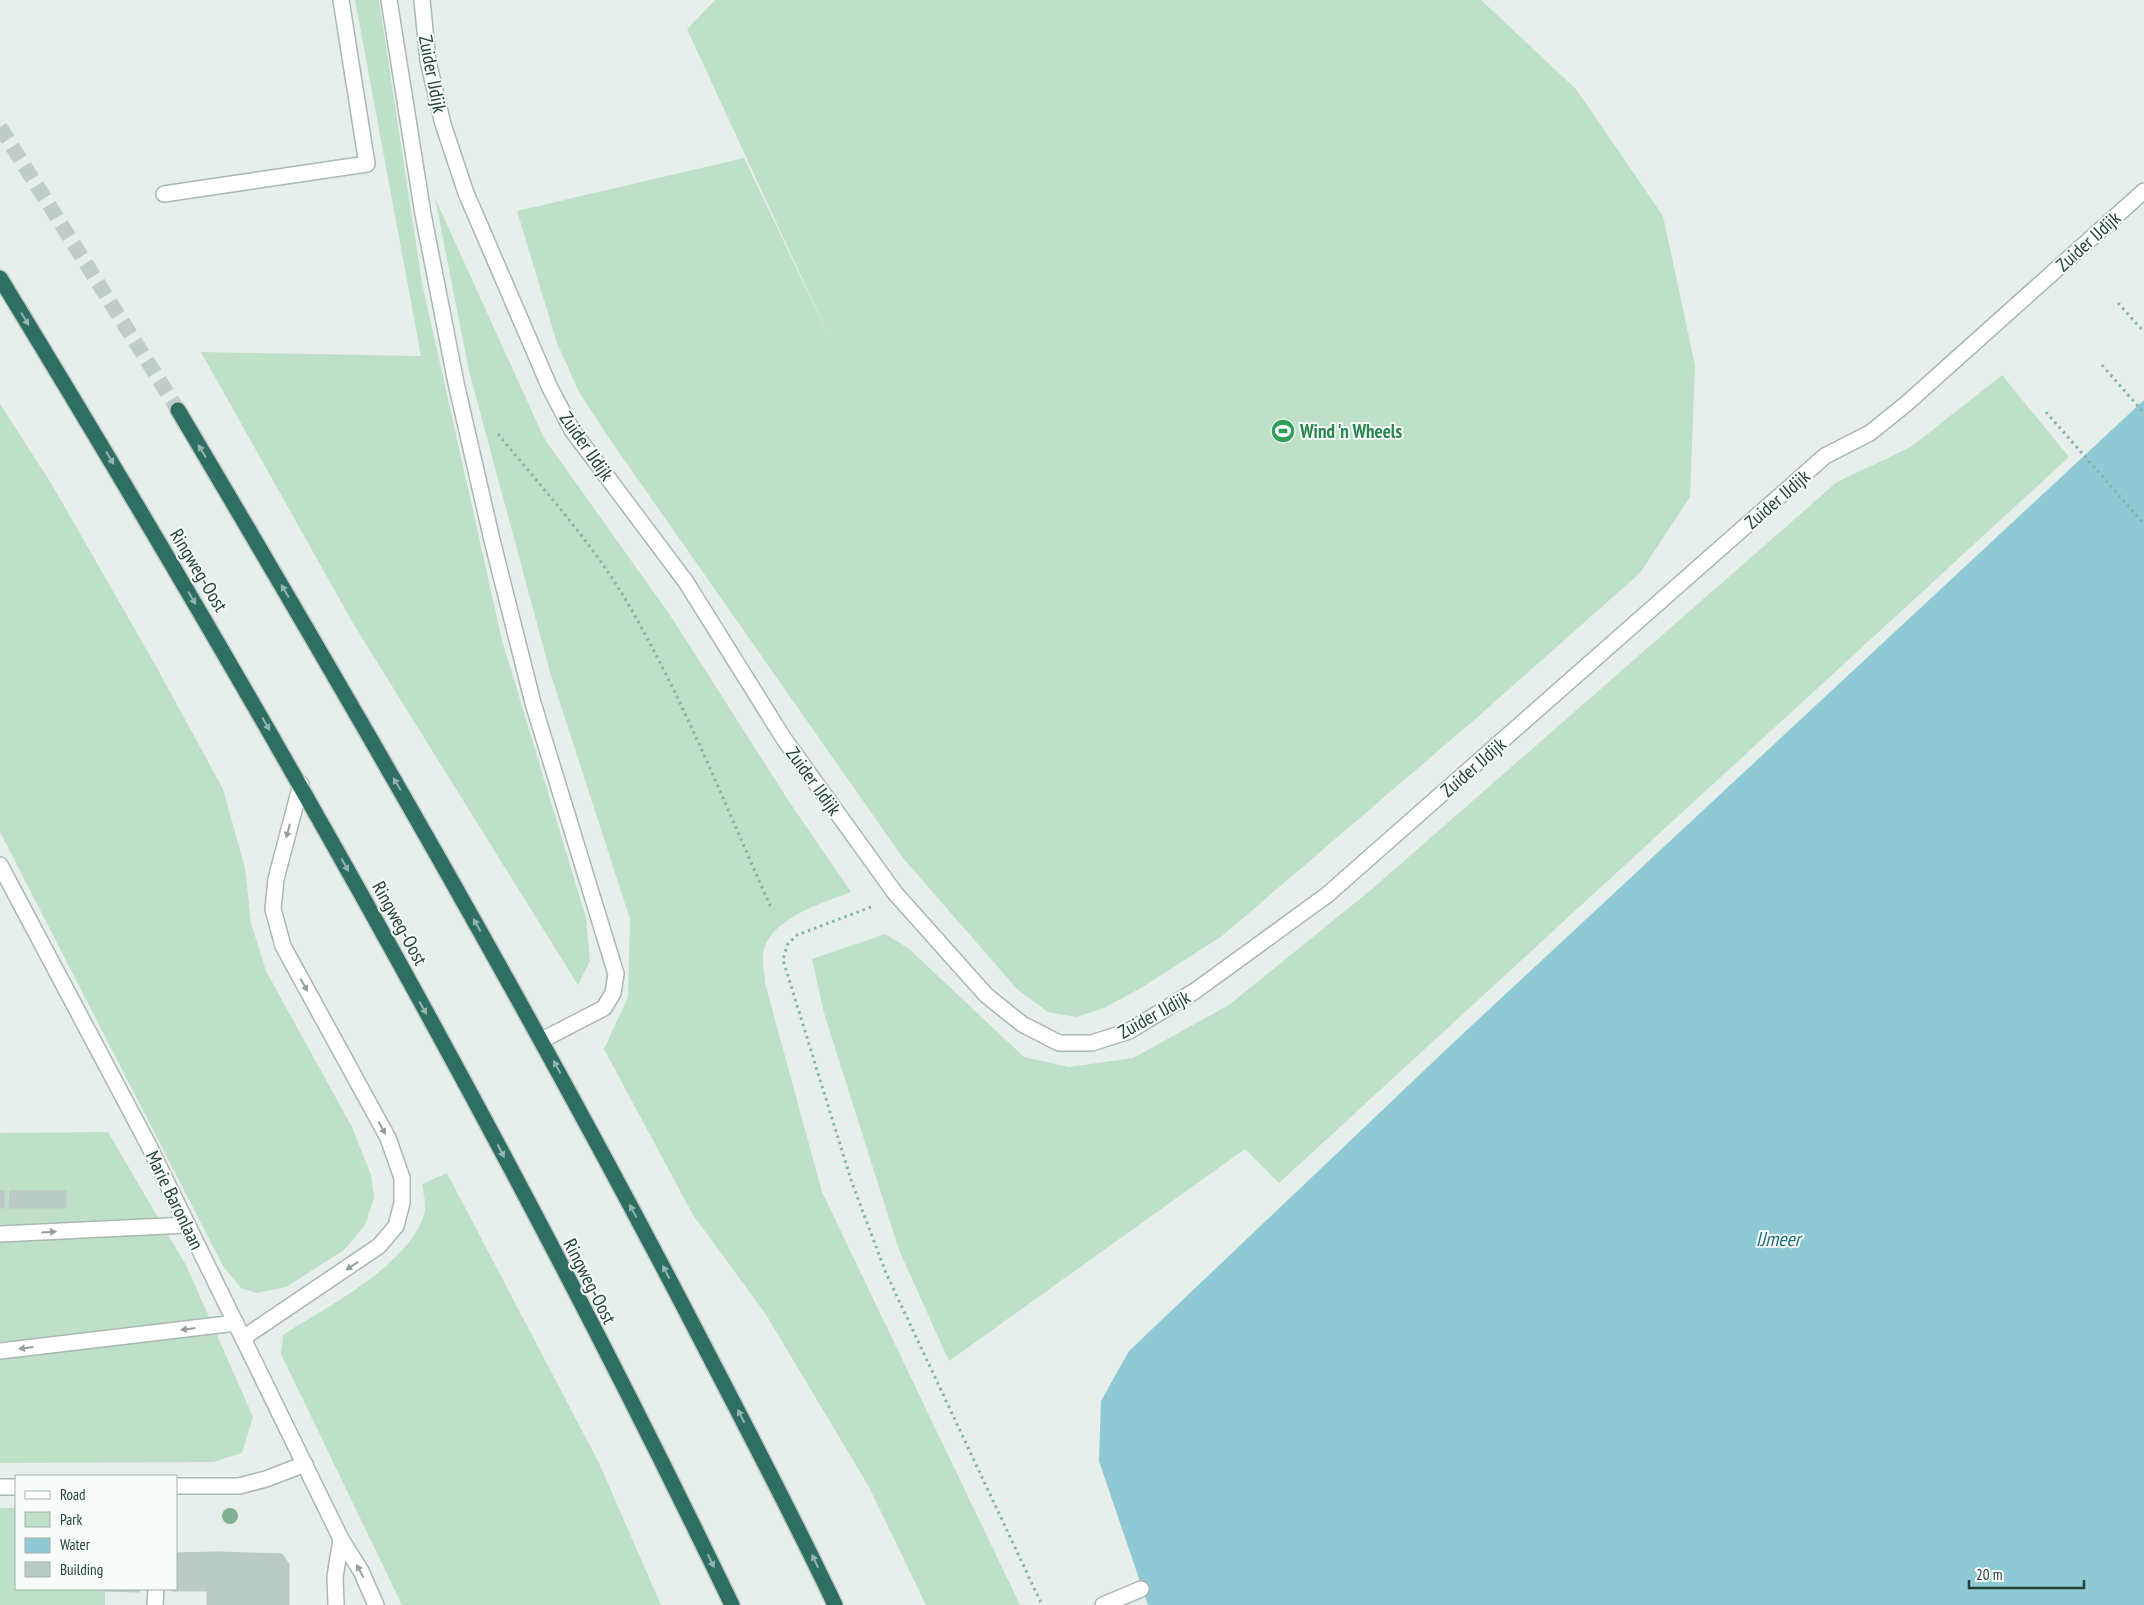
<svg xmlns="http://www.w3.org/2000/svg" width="2144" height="1605" font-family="'PT Sans Narrow',sans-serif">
	<rect width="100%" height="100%" fill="#e6efeb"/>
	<path fill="#bfe0c8" d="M355 0H379L422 283 502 640 586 918 590 961 578 985 354 625 201 352 421 356Z
		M715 0H1481L1576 89 1663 216 1695 365 1690 497 1640 573 1473 721 1222 936 1141 988 1104 1008 1076 1017 1048 1012 1017 989 903 858 611 441 579 392 557 343 517 211 744 158 832 343 687 29Z
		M435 198 544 438 672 618 788 800 851 892C823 903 766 919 763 956 762 965 765 975 765 983L822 1192 1020 1605H926L869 1487 765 1313 693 1215 604 1049 628 997 630 919 550 672 469 371Z
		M2002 375 2069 457 1279 1183 1245 1149 949 1361 899 1250 824 1013 812 959 885 934 908 948 1024 1057 1069 1067 1133 1058 1229 1005 1372 889 1837 482 1911 447Z
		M0 404 51 483 157 668 223 789 245 868 251 923 266 971 352 1127 371 1175 374 1198 365 1225 344 1250 286 1287 257 1293 241 1288 223 1266 0 832Z
		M108 1132 187 1267 253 1417 242 1453 213 1462 0 1463V1133Z
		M447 1173 599 1463 661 1605H402L281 1354 283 1335C326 1307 414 1263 425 1210 426 1203 423 1191 422 1184Z
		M0 1508H16V1589H105V1605H0Z"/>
	<path fill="#8ec9d4" d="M2144 400V1605H1148L1099 1461 1101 1401 1129 1351 1453 1043Z"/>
	<path fill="#bbcac4" stroke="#b8c9c2" d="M0 1191H4V1208H0Z
		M10 1191H66V1208H9Z
		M217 1552 282 1554 289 1564V1605H207V1565L210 1557Z
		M217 1552 210 1557 207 1565V1591H172V1589H176V1553Z
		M105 1589H139V1592L105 1591Z"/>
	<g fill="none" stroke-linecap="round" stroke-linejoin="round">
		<path stroke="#bfccc8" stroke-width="15" stroke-dasharray="15 8" stroke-linecap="butt" d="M0 127 178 410"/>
		<g stroke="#a8b8b2" stroke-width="18">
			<path id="service" d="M389 0 423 214 456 383 492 540 533 703 616 974 613 993 604 1008 542 1040
				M164 194 367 164 341 0
				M0 1234 187 1225
				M243 1338 379 1246 396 1226 402 1203V1178L388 1138 283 946 273 909 276 879 301 784
				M0 1351 236 1323
				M155 1605 156 1589
				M1103 1605 1141 1589"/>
		</g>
		<g stroke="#a8b8b2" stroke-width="18">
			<path id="minor" d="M422 0 428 61 443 124 466 193 550 388 572 430 686 582 784 739 895 893 986 995 1022 1024 1059 1043H1092L1129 1031 1195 991 1327 895 1825 456 1870 433 1906 404 2144 191
				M176 1486H239L266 1479 305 1464
				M0 1487H16"/>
		</g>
		<g stroke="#a8b8b2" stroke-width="18">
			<path id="tertiary" d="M0 865 148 1144 341 1539 361 1571 376 1605
				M336 1605 335 1577 341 1539"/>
		</g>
		<g stroke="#c2cac8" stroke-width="18">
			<path id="motorway" d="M0 278C263 709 513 1150 732 1605
				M178 410C360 717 538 1025 702 1342 747 1429 793 1516 835 1605"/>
		</g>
		<path stroke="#86b3a5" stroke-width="3" stroke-dasharray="2.5 4" stroke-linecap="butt" d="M2118 303 2144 332
			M2102 365 2144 413
			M2046 412 2144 524
			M498 434C542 488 592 542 627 602 684 700 726 807 772 910
			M871 907 797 935 787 945 783 960 852 1183 886 1273 1042 1605"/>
		<use href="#service" stroke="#fff" stroke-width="15"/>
		<use href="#minor" stroke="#fff" stroke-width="15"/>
		<use href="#tertiary" stroke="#fff" stroke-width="15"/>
		<use href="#motorway" stroke="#2f6f62" stroke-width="15"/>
	</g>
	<circle fill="#80af93" cx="230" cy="1516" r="8"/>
	<defs><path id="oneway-solid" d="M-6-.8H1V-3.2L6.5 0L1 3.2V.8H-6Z" transform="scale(1.25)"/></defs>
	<g fill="#93b5ae">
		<use href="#oneway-solid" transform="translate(25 319) rotate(59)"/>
		<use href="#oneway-solid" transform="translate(202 451) rotate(-121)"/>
		<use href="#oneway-solid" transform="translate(110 458) rotate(59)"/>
		<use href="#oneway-solid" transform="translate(285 591) rotate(-121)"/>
		<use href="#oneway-solid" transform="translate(192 598) rotate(59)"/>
		<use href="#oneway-solid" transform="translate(266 724) rotate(60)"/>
		<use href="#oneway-solid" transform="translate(397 784) rotate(-120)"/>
		<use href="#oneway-solid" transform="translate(345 865) rotate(61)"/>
		<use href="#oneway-solid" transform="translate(477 925) rotate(-119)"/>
		<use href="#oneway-solid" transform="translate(423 1008) rotate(61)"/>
		<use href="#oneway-solid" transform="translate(557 1067) rotate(-118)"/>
		<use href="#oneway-solid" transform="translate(501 1151) rotate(63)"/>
		<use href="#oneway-solid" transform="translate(633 1211) rotate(-118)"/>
		<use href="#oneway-solid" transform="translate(666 1272) rotate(-117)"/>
		<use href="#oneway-solid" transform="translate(741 1416) rotate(-117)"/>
		<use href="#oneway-solid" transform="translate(711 1561) rotate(64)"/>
		<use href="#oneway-solid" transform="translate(815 1561) rotate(-115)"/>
	</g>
	<g fill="#92a09c">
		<use href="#oneway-solid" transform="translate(288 831) rotate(105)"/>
		<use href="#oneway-solid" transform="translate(304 985) rotate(61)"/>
		<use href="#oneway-solid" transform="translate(382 1128) rotate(61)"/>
		<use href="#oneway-solid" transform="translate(49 1232) rotate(-3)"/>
		<use href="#oneway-solid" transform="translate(352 1266) rotate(146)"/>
		<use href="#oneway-solid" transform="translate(188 1329) rotate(173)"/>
		<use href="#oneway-solid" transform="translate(26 1348) rotate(173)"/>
		<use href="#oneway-solid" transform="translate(360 1571) rotate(-118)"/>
	</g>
	<defs>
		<g id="stadium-disc" transform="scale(1.25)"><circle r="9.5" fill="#2e9e5b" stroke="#f7fbf9"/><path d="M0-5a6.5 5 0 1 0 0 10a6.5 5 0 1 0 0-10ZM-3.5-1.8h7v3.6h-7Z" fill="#fff"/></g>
	</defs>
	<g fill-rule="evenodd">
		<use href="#stadium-disc" x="1283" y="431"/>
	</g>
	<g text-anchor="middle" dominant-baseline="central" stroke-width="4" stroke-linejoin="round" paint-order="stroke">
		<g font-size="19" fill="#24423a" stroke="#f7fbf9">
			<text transform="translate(433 74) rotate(79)">Zuider IJdijk</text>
			<text transform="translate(2088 241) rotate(-42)">Zuider IJdijk</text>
			<text transform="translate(587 446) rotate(55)">Zuider IJdijk</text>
			<text transform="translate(1777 499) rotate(-41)">Zuider IJdijk</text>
			<text transform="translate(199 570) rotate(59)">Ringweg-Oost</text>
			<text transform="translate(1473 767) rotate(-41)">Zuider IJdijk</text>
			<text transform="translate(814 781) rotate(54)">Zuider IJdijk</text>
			<text transform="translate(400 923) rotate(61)">Ringweg-Oost</text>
			<text transform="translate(1154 1014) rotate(-29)">Zuider IJdijk</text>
			<text transform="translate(175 1200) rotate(64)">Marie Baronlaan</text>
			<text transform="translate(590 1281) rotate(63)">Ringweg-Oost</text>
		</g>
		<g font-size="19" font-weight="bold" fill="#27864d" stroke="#f7fbf9" text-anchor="start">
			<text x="1300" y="431">Wind 'n Wheels</text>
		</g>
		<g font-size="20" font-style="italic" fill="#1c6f80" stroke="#f7fbf9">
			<text x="1778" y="1239">IJmeer</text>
		</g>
	</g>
	<rect x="15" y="1475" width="162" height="115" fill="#f7fbf9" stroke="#a3b1ad"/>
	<rect x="25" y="1491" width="25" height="8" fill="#ffffff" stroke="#a3b1ad"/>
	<text x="60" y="1500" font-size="15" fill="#24423a">Road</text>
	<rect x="25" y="1512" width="25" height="15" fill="#bfe0c8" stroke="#a3b1ad"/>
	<text x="60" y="1525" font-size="15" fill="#24423a">Park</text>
	<rect x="25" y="1538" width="25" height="15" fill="#8ec9d4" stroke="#a3b1ad"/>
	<text x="60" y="1550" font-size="15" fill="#24423a">Water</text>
	<rect x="25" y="1562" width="25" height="15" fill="#bbcac4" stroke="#a3b1ad"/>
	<text x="60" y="1575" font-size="15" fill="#24423a">Building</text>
	<path d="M1969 1580v8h115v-8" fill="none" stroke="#24423a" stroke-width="2.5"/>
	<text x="1976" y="1580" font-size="15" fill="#24423a" stroke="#f7fbf9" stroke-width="4" paint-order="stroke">20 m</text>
</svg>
